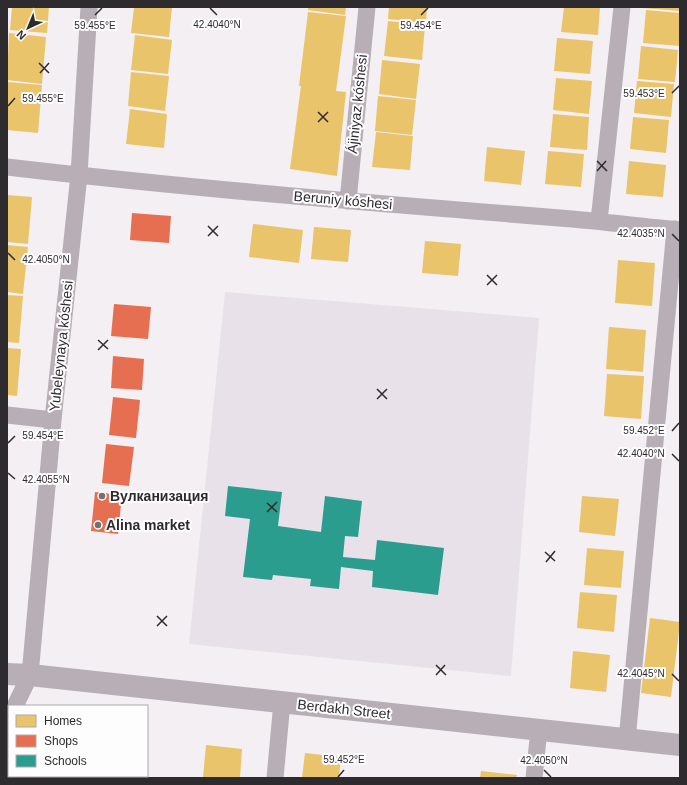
<svg xmlns="http://www.w3.org/2000/svg" width="687" height="785" font-family="Helvetica,sans-serif">
	<rect width="100%" height="100%" fill="#f3eff3"/>
	<path fill="#e9e1e9" d="M225 292 539 318 511 676 189 644Z"/>
	<path fill="#e9c46a" d="M12 7H49L47 33 10 30Z
		M134 7H172L169 37 131 33Z
		M308 7H346L345 15 308 10Z
		M389 7H427L426 23 388 19Z
		M564 7H600L598 35 561 32Z
		M643 7H680V11L643 8Z
		M646 10 680 13V46L643 43Z
		M308 12 346 16 336 91 346 92 337 176 290 169 301 86H299Z
		M388 21 425 25 422 60 384 56Z
		M9 33 46 37 42 84 7 80Z
		M135 35 172 40 168 74 131 70Z
		M557 38 593 41 590 74 554 71Z
		M641 46 678 50 675 82 638 79Z
		M382 60 420 64 416 99 379 94Z
		M131 72 169 76 165 111 128 106Z
		M556 78 592 81 589 114 553 110Z
		M637 81 674 84 671 117 634 113Z
		M7 82 42 85 38 133 7 130Z
		M378 96 416 100 412 135 375 131Z
		M130 109 167 114 164 148 126 144Z
		M553 114 589 117 587 150 550 147Z
		M633 117 669 120 666 153 630 149Z
		M376 132 413 136 410 170 372 167Z
		M487 147 525 151 521 185 484 181Z
		M548 151 584 154 581 187 545 184Z
		M629 161 666 165 663 197 626 194Z
		M7 195 32 197 28 244 7 242Z
		M253 224 303 230 299 263 249 257Z
		M314 227 351 230 348 262 311 259Z
		M425 241 461 244 458 276 422 273Z
		M7 245 28 247 23 294 7 292Z
		M618 260 655 263 652 306 615 303Z
		M7 295 23 296 19 343 7 342Z
		M609 327 646 330 643 372 606 369Z
		M7 348 21 349 17 396 7 395Z
		M607 374 644 376 641 419 604 416Z
		M582 496 619 499 615 536 579 532Z
		M587 548 624 551 621 588 584 585Z
		M580 592 617 595 614 632 577 628Z
		M650 618 680 622 671 697 641 693Z
		M573 651 610 655 606 692 570 688Z
		M206 745 242 749 240 778H203Z
		M305 753 341 757 339 778H302Z
		M481 771 517 775 516 778H480Z
		M36 776H65L75 777V778H36Z"/>
	<path fill="#e76f51" d="M132 213 171 216 169 243 130 240Z
		M114 304 151 307 148 339 111 336Z
		M113 356 144 359 142 390 111 388Z
		M113 397 140 400 136 438 109 435Z
		M106 444 134 447 129 486 102 483Z
		M95 492 122 495 118 534 91 531Z"/>
	<path fill="#2a9d8f" d="M228 486 282 492 278 526 321 532 325 496 362 501 358 537 345 536 343 557 375 560 377 540 444 548 438 595 372 587 373 571 341 567 339 589 310 586 311 579 273 575 272 580 243 577 250 519 225 516Z"/>
	<g fill="none" stroke-linecap="round" stroke-linejoin="round">
		<path stroke="#b7aeb6" stroke-width="17" d="M7 167C195 189 383 204 572 219 608 222 644 227 680 230
			M348 201 367 7
			M599 221 622 7
			M7 415 53 420
			M15 706 30 675 53 420 79 175 89 7
			M627 740 675 229
			M7 764 9 743
			M275 778 282 702
			M534 778 539 729"/>
		<path stroke="#b7aeb6" stroke-width="22" d="M7 674 30 675 680 745"/>
	</g>
	<path fill="none" stroke="#2e2b2e" stroke-width="1.5" d="M210 8 217 15M95 15 102 8M421 15 428 8M39 63 49 73M40 73 49 63M672 93 679 86M8 106 15 98M318 112 328 122M318 122 328 112M597 161 607 171M597 171 606 161M208 226 218 236M672 234 679 241M208 236 218 226M8 253 15 260M487 275 497 285M487 285 497 275M98 340 108 349M98 350 108 340M377 389 387 399M377 399 387 389M672 431 679 423M8 443 15 436M672 454 679 461M8 473 15 479M267 503 277 512M267 512 277 502M545 552 555 561M546 562 555 551M157 616 167 626M157 626 167 616M436 665 446 675M672 674 679 681M436 675 445 665M544 770 551 777M338 777 344 770"/>
	<g fill="#737073" stroke="#fefdfe" stroke-width="1.5">
		<circle cx="102" cy="496" r="4"/>
		<circle cx="98" cy="525" r="4"/>
	</g>
	<g text-anchor="middle" dominant-baseline="central" stroke-width="4" stroke-linejoin="round" paint-order="stroke">
		<g font-size="14" fill="#2e2b2e" stroke="#fefdfe">
			<text transform="translate(357 104) rotate(-84)">Ájiniyaz kóshesi</text>
			<text transform="translate(343 200) rotate(5)">Beruniy kóshesi</text>
			<text transform="translate(61 346) rotate(-84)">Yubeleynaya kóshesi</text>
			<text transform="translate(344 709) rotate(6)">Berdakh Street</text>
		</g>
		<g font-size="14" font-weight="bold" fill="#2e2b2e" stroke="#fefdfe" text-anchor="start">
			<text x="110" y="496">Вулканизация</text>
			<text x="106" y="525">Alina market</text>
		</g>
	</g>
	<g font-size="10" text-anchor="middle" fill="#2e2b2e" stroke="#fefdfe" stroke-width="4" stroke-linejoin="round" paint-order="stroke">
		<text x="217" y="28">42.4040°N</text>
		<text x="95" y="29">59.455°E</text>
		<text x="421" y="29">59.454°E</text>
		<text x="644" y="97">59.453°E</text>
		<text x="43" y="102">59.455°E</text>
		<text x="641" y="237">42.4035°N</text>
		<text x="46" y="263">42.4050°N</text>
		<text x="644" y="434">59.452°E</text>
		<text x="43" y="439">59.454°E</text>
		<text x="641" y="457">42.4040°N</text>
		<text x="46" y="483">42.4055°N</text>
		<text x="641" y="677">42.4045°N</text>
		<text x="344" y="763">59.452°E</text>
		<text x="544" y="764">42.4050°N</text>
	</g>
	<rect width="687" height="785" fill="none" stroke="#2e2b2e" stroke-width="16"/>
	<rect x="8" y="705" width="140" height="72" fill="#fefdfe" stroke="#aba9ab"/>
	<rect x="16" y="715" width="20" height="12" fill="#e9c46a" stroke="#aba9ab"/>
	<text x="44" y="725" font-size="12" fill="#2e2b2e">Homes</text>
	<rect x="16" y="735" width="20" height="12" fill="#e76f51" stroke="#aba9ab"/>
	<text x="44" y="745" font-size="12" fill="#2e2b2e">Shops</text>
	<rect x="16" y="755" width="20" height="12" fill="#2a9d8f" stroke="#aba9ab"/>
	<text x="44" y="765" font-size="12" fill="#2e2b2e">Schools</text>
	<g transform="translate(28 28) rotate(224)" stroke="#fefdfe" stroke-width="3" paint-order="stroke">
	<path d="M0-3L7 15L0 10L-7 15Z" fill="#2e2b2e"/>
	<text y="-6" font-size="11" font-weight="bold" text-anchor="middle" fill="#2e2b2e">N</text>
	</g>
</svg>
